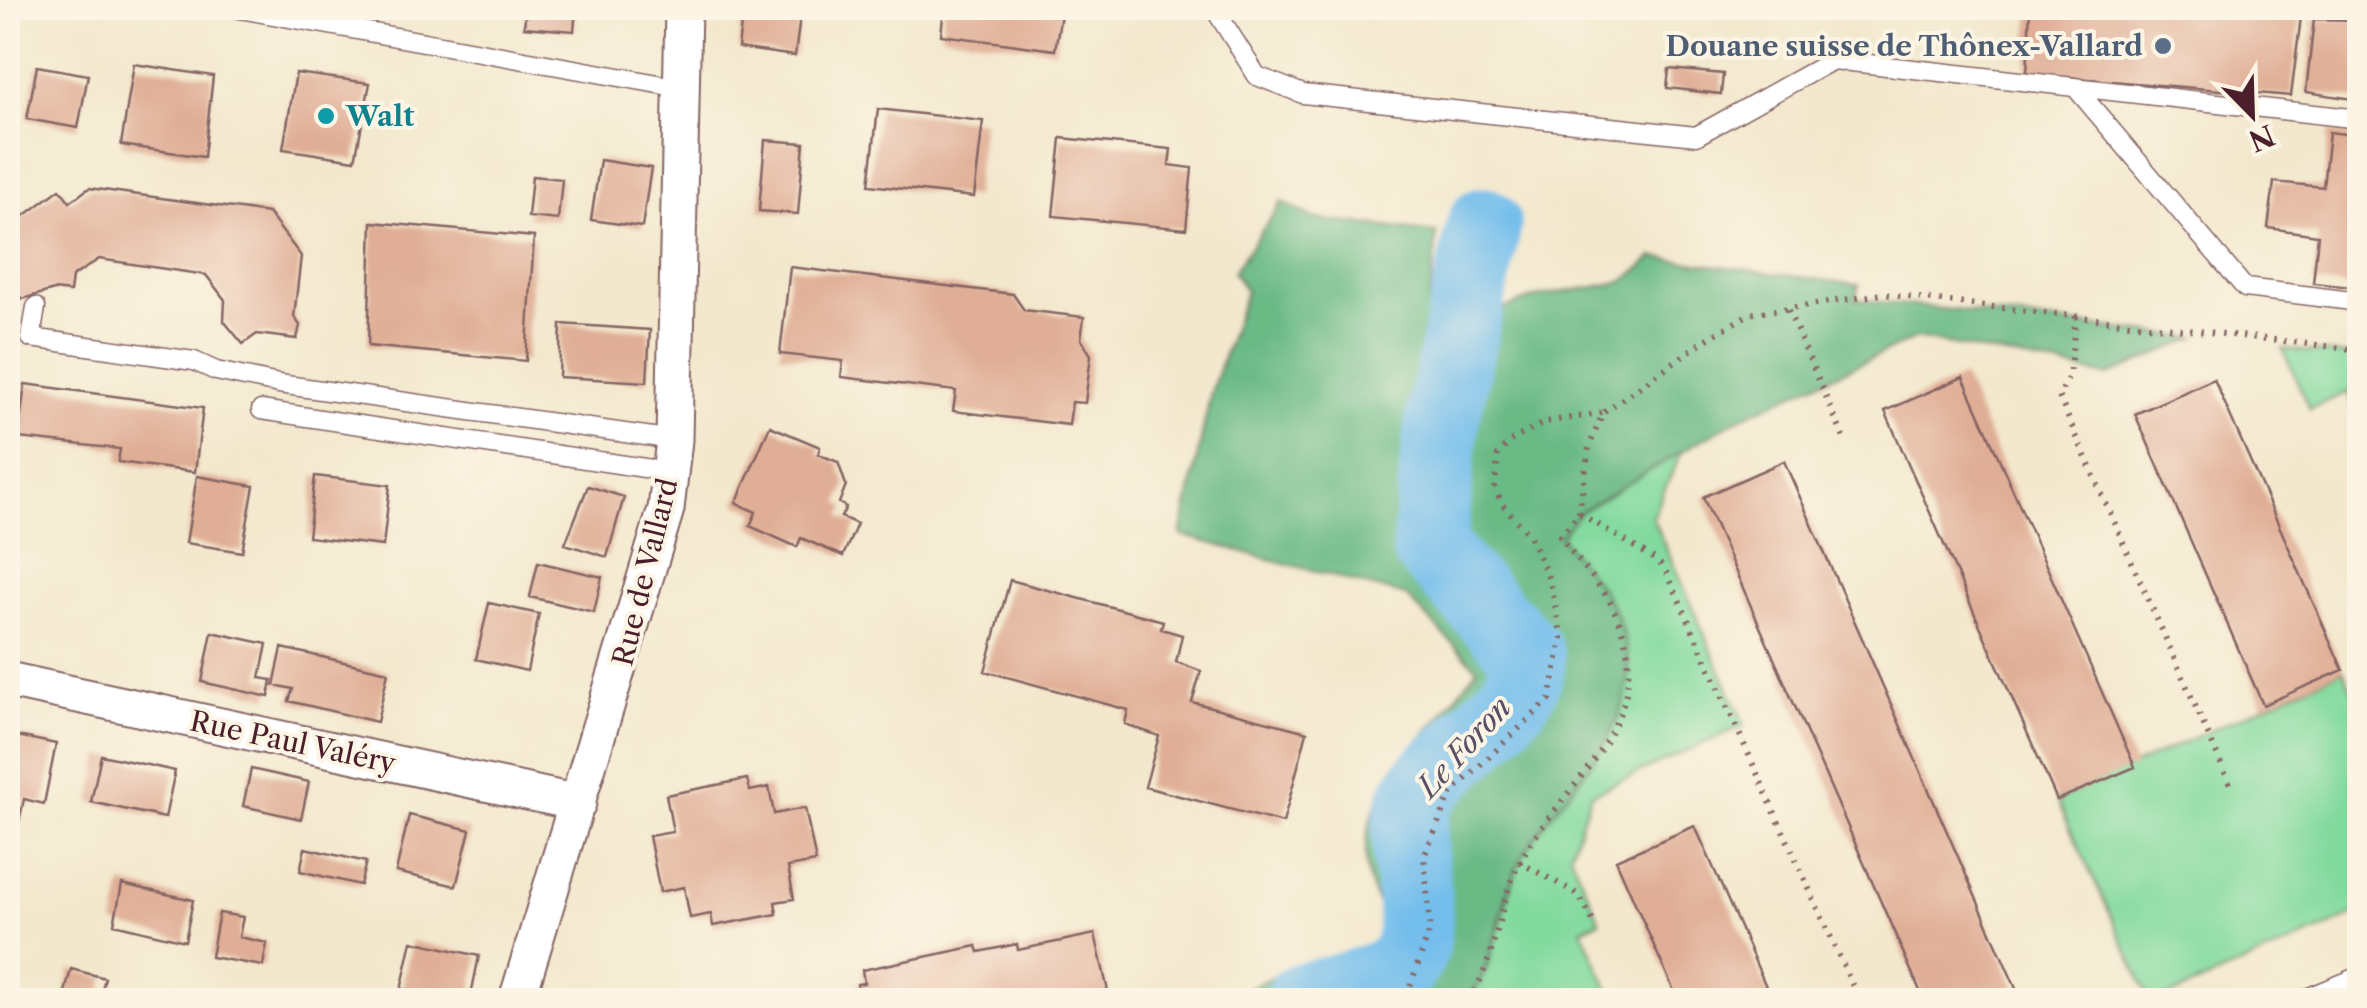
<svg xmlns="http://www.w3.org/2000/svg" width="2367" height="1008" font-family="'Libre Caslon Text',serif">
	<rect width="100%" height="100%" fill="#fcf5e5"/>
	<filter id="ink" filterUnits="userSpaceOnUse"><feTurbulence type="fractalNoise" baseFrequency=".01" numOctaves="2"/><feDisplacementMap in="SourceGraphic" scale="20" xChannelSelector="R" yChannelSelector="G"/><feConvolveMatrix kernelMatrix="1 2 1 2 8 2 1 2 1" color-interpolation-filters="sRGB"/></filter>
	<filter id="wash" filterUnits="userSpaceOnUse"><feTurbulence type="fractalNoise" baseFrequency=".0048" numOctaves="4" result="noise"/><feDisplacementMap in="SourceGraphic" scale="40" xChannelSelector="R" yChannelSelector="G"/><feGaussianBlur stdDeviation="2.25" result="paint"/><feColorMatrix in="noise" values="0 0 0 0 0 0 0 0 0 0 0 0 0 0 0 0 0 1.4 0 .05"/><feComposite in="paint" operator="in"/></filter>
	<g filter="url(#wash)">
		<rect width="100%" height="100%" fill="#f3e8cd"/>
		<path fill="#83da9f" stroke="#667c65" stroke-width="2.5" d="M2283 349 2359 357V417L2348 392 2309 409Z
			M1682 451 1652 517 1745 725 1591 794 1570 854 1600 921 1582 929 1613 1000H1469L1487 967 1519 862 1629 663 1614 608 1560 536 1579 513Z
			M2343 670 2359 707V913L2162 1000H2150L2057 800Z"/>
		<path fill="#6aba86" stroke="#5a6c58" stroke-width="2.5" d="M1282 202 1316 219 1437 233 1405 534 1407 545 1509 658 1511 666 1392 810 1383 846 1386 886 1398 920V946L1393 958 1360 975 1318 979 1275 1000H1234C1270 959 1365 979 1388 932 1384 913 1374 898 1369 881 1348 790 1435 735 1477 668L1406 596 1181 535 1211 392 1246 291 1233 272Z
			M1653 257 1859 285 1855 299 2196 338 2108 376 1916 338 1735 420 1580 512 1560 537C1577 560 1602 585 1614 610 1665 718 1569 775 1522 858 1497 903 1498 958 1469 1000H1353C1451 965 1437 941 1427 849 1426 834 1422 817 1428 803 1451 746 1547 735 1546 661 1546 628 1468 565 1443 541L1474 341C1499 288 1573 296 1622 281 1633 277 1644 265 1653 257Z"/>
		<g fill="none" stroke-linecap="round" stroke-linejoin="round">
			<path stroke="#73beec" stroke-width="75" d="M1302 1000C1331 993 1364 987 1390 973 1445 943 1388 845 1420 793 1442 758 1545 694 1525 651L1429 547 1442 420 1484 225"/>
		</g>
		<g id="blocks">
			<path fill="#e0ae96" d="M526 8H576L574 31 524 27Z
				M743 8H801L795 56 738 48Z
				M944 8H1062L1055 50 941 35Z
				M2030 8H2220L2301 17 2291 96 2027 74Z
				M2314 19 2360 20V100L2306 92Z
				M134 64 213 76 204 157 121 145Z
				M37 66 88 75 78 128 27 119Z
				M1669 69 1723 74 1721 94 1667 88Z
				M296 73 370 83 355 160 283 149Z
				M878 109 983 121 974 197 869 185Z
				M2329 132 2360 136V288L2313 283 2318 235 2268 228 2274 182 2323 187Z
				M1061 138 1171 149 1169 165 1192 168 1186 229 1053 216Z
				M765 140 804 143 798 214 759 211Z
				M600 160 651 168 642 227 591 220Z
				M532 176 562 179 558 220 528 217Z
				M89 188 268 213 301 256 294 317 300 325 297 339 257 334 243 344 224 321 225 300 206 275 99 259 72 277 70 292 54 290 22 299 8 280V228L60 189 70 202Z
				M372 222 534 237 526 361 368 346Z
				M790 267 1013 294 1024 310 1084 317 1081 339 1091 355 1085 403 1072 402 1069 425 953 411 956 391 841 377 843 361 780 354Z
				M561 324 650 330 647 382 559 377Z
				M1963 377 2135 767 2057 800 1885 411Z
				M2214 379 2343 670 2263 705 2135 414Z
				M25 384 203 408 195 472 118 462 120 449 18 438Z
				M770 426 820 447 818 454 838 462 846 485 839 503 846 507 841 517 857 524 843 556 801 538 797 547 750 526 756 512 736 503Z
				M1784 461 2021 1000H1924L1703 497Z
				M197 476 254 486 242 552 186 543Z
				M315 476 390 485 383 546 308 537Z
				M588 486 624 497 607 557 565 544Z
				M538 562 602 577 594 612 530 597Z
				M1010 580 1163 621 1161 629 1182 635 1176 662 1201 671 1192 702 1307 732 1283 823 1145 787 1159 736 1125 724 1128 710 985 671Z
				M489 603 539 614 527 671 476 659Z
				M212 632 267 644 260 678 272 680 269 697 202 682Z
				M282 648 388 672 377 722 289 701 293 689 274 685Z
				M8 734 56 744 44 804 24 799 15 840 8 838Z
				M101 755 175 771 165 818 91 802Z
				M251 769 309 782 301 819 243 806Z
				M747 779 750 791 769 787 774 814 805 808 816 862 788 867 794 899 775 902 777 914 713 926 711 914 690 918 684 887 660 892 649 836 673 832 666 795Z
				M409 815 470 830 456 886 396 872Z
				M1695 826 1772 1000H1678L1616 860Z
				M305 848 366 862 360 885 300 871Z
				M122 884 193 900 185 941 114 924Z
				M219 913 243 917 239 937 267 943 263 966 211 957Z
				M1095 934 1110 1000H860L857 984 864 983 862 970 977 946 979 952 1017 944 1018 950Z
				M412 941 479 956 470 1000 399 999Z
				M71 969 105 978 99 1000H63Z"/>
		</g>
	</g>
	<g filter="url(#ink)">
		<use href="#blocks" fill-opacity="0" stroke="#856564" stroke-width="2.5"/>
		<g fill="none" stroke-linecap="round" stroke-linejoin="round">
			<g stroke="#856564" stroke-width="21">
				<path id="service" d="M234 8 681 88
					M1214 8 1257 76 1303 94 1696 136 1833 60 2360 119
					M2075 87 2245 288 2360 302
					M36 307 31 338 194 361 216 371 279 384 674 440
					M261 410 671 472
					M2302 1000 2360 976"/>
			</g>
			<g stroke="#856564" stroke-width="39">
				<path id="minor" d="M8 680 578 803
					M517 1000 666 509 674 440 683 8"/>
			</g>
			<path stroke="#856564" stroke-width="6" stroke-dasharray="2.5 8" stroke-linecap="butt" d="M1788 310 1846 443
				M2076 316 2069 376 2059 397 2233 791
				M1579 513 1589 447 1603 413 1702 342 1749 314 1883 294 2360 350
				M1519 862 1578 894 1594 923
				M1385 1000 1408 992 1430 930 1424 856 1452 792 1550 699 1562 638 1550 582 1530 536 1501 503 1495 487 1498 455 1510 441 1545 422 1602 413
				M1469 1000C1498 958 1497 902 1522 858 1569 775 1665 717 1614 610 1602 584 1576 560 1560 536L1579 513 1658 561 1668 575 1859 1000"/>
			<use href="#service" stroke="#fff" stroke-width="18"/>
			<use href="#minor" stroke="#fff" stroke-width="35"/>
		</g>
	</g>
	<circle fill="#5c6f8a" stroke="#fcf5e5" stroke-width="4" cx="2163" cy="46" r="10"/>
	<circle fill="#0f9aa8" stroke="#fcf5e5" stroke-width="4" cx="326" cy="116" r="10"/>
	<g text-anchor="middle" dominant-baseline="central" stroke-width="8" stroke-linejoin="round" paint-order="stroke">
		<g font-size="28" font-weight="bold" fill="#4e5e75" stroke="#fcf5e5" text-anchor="end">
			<text x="2143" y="46">Douane suisse de Thônex-Vallard</text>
		</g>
		<g font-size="28" font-weight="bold" fill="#0d838f" stroke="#fcf5e5" text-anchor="start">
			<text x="346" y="116">Walt</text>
		</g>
		<g font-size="28" fill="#4a1f2b" stroke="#fcf5e5">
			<text transform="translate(645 572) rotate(-76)">Rue de Vallard</text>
			<text transform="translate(293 742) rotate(12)">Rue Paul Valéry</text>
		</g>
		<g font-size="30" font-style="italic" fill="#564f65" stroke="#fcf5e5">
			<text transform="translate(1464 747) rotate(-48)">Le Foron</text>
		</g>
	</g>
	<rect width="2367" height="1008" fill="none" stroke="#fcf5e5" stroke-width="40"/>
	<g transform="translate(2252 115) rotate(157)" stroke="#fcf5e5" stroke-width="8" paint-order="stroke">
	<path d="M0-8L18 38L0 25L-18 38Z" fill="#4a1f2b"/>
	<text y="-15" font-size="28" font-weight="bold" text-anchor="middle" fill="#4a1f2b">N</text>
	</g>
</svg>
